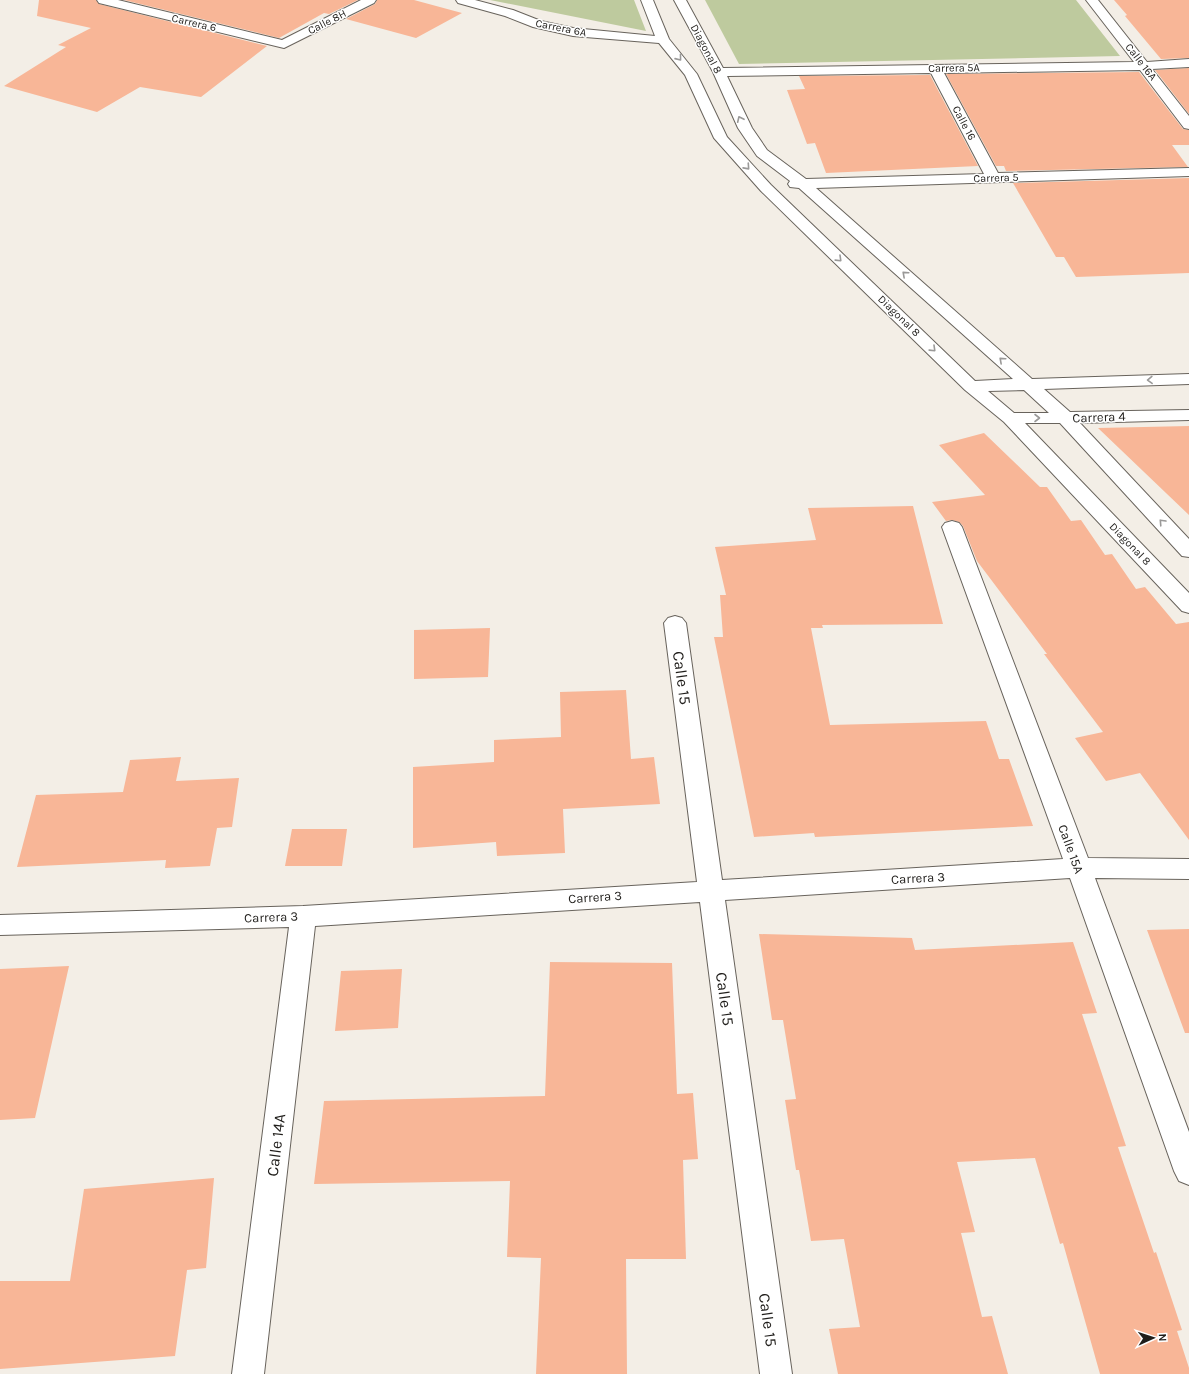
<svg xmlns="http://www.w3.org/2000/svg" width="1189" height="1374" font-family="Karla,sans-serif">
	<rect width="100%" height="100%" fill="#f3eee6"/>
	<path fill="#beca9e" d="M490 0H634L646 31Z
		M705 0H1076L1120 56 739 64Z"/>
	<path fill="#f8b697" d="M39 0H96L99 4 267 46 201 97 140 87 97 112 4 86 66 47 58 45 91 28 37 16Z
		M124 0H358L329 14 324 13 279 38Z
		M377 0H414L462 13 416 38 346 19 375 4Z
		M1114 0H1189V58L1161 59 1125 16 1127 15Z
		M1189 68V114L1155 70Z
		M1139 72 1183 129 1189 130V145H1172L1188 167 1006 171 1004 166H996L946 74Z
		M930 75 978 166 826 173 815 143 807 144 787 90 805 89 799 76Z
		M1189 178V273L1076 277 1064 257H1056L1013 183Z
		M1189 426V515L1098 428Z
		M984 433 1040 487H1047L1071 521 1081 520 1105 555 1112 554 1136 589 1145 587 1176 624 1189 622V840L1140 773 1106 781 1075 738 1103 732 1044 654H1047L977 561 963 526 959 522 952 520 946 521 932 502 985 495 939 445Z
		M913 506 943 624 822 625 823 628H811L830 725 986 721 999 759H1009L1033 826 815 837 814 833 754 837 714 637H723L720 595H726L715 547 816 540 808 508Z
		M490 628 488 677 414 679V630Z
		M626 690 631 759 654 757 660 804 563 809 565 853 497 856 496 842 413 848V767L494 762V740L561 737 560 692Z
		M181 757 176 781 239 778 232 827 217 828 210 866 165 868 166 860 17 867 36 795 123 792 130 760Z
		M292 829H347L342 866H285Z
		M1189 929V1033H1185L1147 930Z
		M759 934 912 938 915 950 1073 942 1097 1013 1082 1014 1126 1146 1118 1147 1154 1253 1156 1252 1182 1330 1177 1331 1189 1368V1374H1100L1063 1243 1060 1244 1035 1158 957 1162 975 1232 961 1233 982 1317 992 1316 1008 1374H838L829 1329 860 1327 844 1239 811 1241 799 1170H796L785 1100 796 1099 783 1020H772Z
		M550 962 672 963 677 1094 693 1093 698 1159 683 1160 686 1259H626L627 1374H536L541 1258 507 1257 510 1181 314 1184 324 1101 545 1096Z
		M69 966 35 1118 0 1120V969Z
		M402 969 398 1028 335 1031 341 971Z
		M214 1178 206 1268 187 1270 175 1356 0 1369V1281H70L84 1189Z"/>
	<g fill="none" stroke-linecap="round" stroke-linejoin="round">
		<g stroke="#68635c" stroke-width="2">
			<path id="minor" d="M97 0H118L282 40 361 0H376L374 3 284 48 99 3Z
				M456 0H475L513 10 541 21 573 28 655 36 641 0H653L669 39 697 74 727 137 771 185 975 381 1013 379 799 188 790 187 788 184 790 181 757 156 738 128 713 72 674 0H686L723 68 1134 62 1086 0H1098L1147 62 1189 59V67L1152 69 1189 116V129L1184 128 1140 70 944 73 998 173 1189 168V176L816 188 1032 379 1189 374V384L1044 389 1070 412 1189 410V420L1080 423 1189 539V557L1182 556 1060 423H1025L1189 593V613L1182 611 1004 422 965 390 761 191 714 138 685 75 659 43 573 36 533 27 505 16 458 3ZM931 73 984 174 806 179 767 150 752 128 727 76ZM1024 390 1049 413H1014L988 391Z
				M952 521 959 523 962 527 1088 858 1189 859V879L1095 878 1189 1132V1185L1179 1181 1174 1171 1070 878 725 900 792 1374H760L700 902 315 926 264 1374H232L289 927 0 935V915L303 906 697 882 664 623 668 618 675 616 682 618 686 623 722 880 1063 859 942 527 945 523Z"/>
		</g>
		<use href="#minor" fill="#fff" fill-rule="evenodd"/>
	</g>
	<defs><path id="oneway-chevron" d="M-2-3.5L2.5 0L-2 3.5" fill="none" stroke-width="1.6" stroke-linecap="round" stroke-linejoin="round"/></defs>
	<g stroke="#9a9998">
		<use href="#oneway-chevron" transform="translate(679 58) rotate(51)"/>
		<use href="#oneway-chevron" transform="translate(740 119) rotate(-115)"/>
		<use href="#oneway-chevron" transform="translate(747 167) rotate(48)"/>
		<use href="#oneway-chevron" transform="translate(839 259) rotate(44)"/>
		<use href="#oneway-chevron" transform="translate(905 274) rotate(-138)"/>
		<use href="#oneway-chevron" transform="translate(933 349) rotate(44)"/>
		<use href="#oneway-chevron" transform="translate(1002 360) rotate(-138)"/>
		<use href="#oneway-chevron" transform="translate(1150 380) rotate(178)"/>
		<use href="#oneway-chevron" transform="translate(1037 418)"/>
		<use href="#oneway-chevron" transform="translate(1162 522) rotate(-133)"/>
	</g>
	<g text-anchor="middle" dominant-baseline="central" stroke-width="3" stroke-linejoin="round" paint-order="stroke">
		<g font-size="11" fill="#1f1d1a" stroke="#fff">
			<text transform="translate(327 22) rotate(-27)">Calle 8H</text>
			<text transform="translate(194 23) rotate(13)">Carrera 6</text>
			<text transform="translate(561 28) rotate(11)">Carrera 6A</text>
			<text transform="translate(706 49) rotate(62)">Diagonal 8</text>
			<text transform="translate(1141 62) rotate(52)">Calle 16A</text>
			<text transform="translate(954 68) rotate(-1)">Carrera 5A</text>
			<text transform="translate(964 123) rotate(62)">Calle 16</text>
			<text transform="translate(996 178) rotate(-2)">Carrera 5</text>
			<text transform="translate(899 316) rotate(44)">Diagonal 8</text>
			<text transform="translate(1130 544) rotate(46)">Diagonal 8</text>
		</g>
		<g font-size="13" fill="#1f1d1a" stroke="#fff">
			<text transform="translate(1099 417) rotate(-2)">Carrera 4</text>
			<text transform="translate(1071 849) rotate(70)">Calle 15A</text>
			<text transform="translate(918 878) rotate(-3)">Carrera 3</text>
			<text transform="translate(595 897) rotate(-4)">Carrera 3</text>
			<text transform="translate(271 917) rotate(-2)">Carrera 3</text>
		</g>
		<g font-size="16" fill="#1f1d1a" stroke="#fff">
			<text transform="translate(682 678) rotate(82)">Calle 15</text>
			<text transform="translate(725 999) rotate(82)">Calle 15</text>
			<text transform="translate(276 1145) rotate(-83)">Calle 14A</text>
			<text transform="translate(768 1320) rotate(82)">Calle 15</text>
		</g>
	</g>
	<g transform="translate(1153 1338) rotate(87)" stroke="#ffffff" stroke-width="3" paint-order="stroke">
	<path d="M0-3L7 15L0 10L-7 15Z" fill="#1f1d1a"/>
	<text y="-6" font-size="11" font-weight="bold" text-anchor="middle" fill="#1f1d1a">N</text>
	</g>
</svg>
